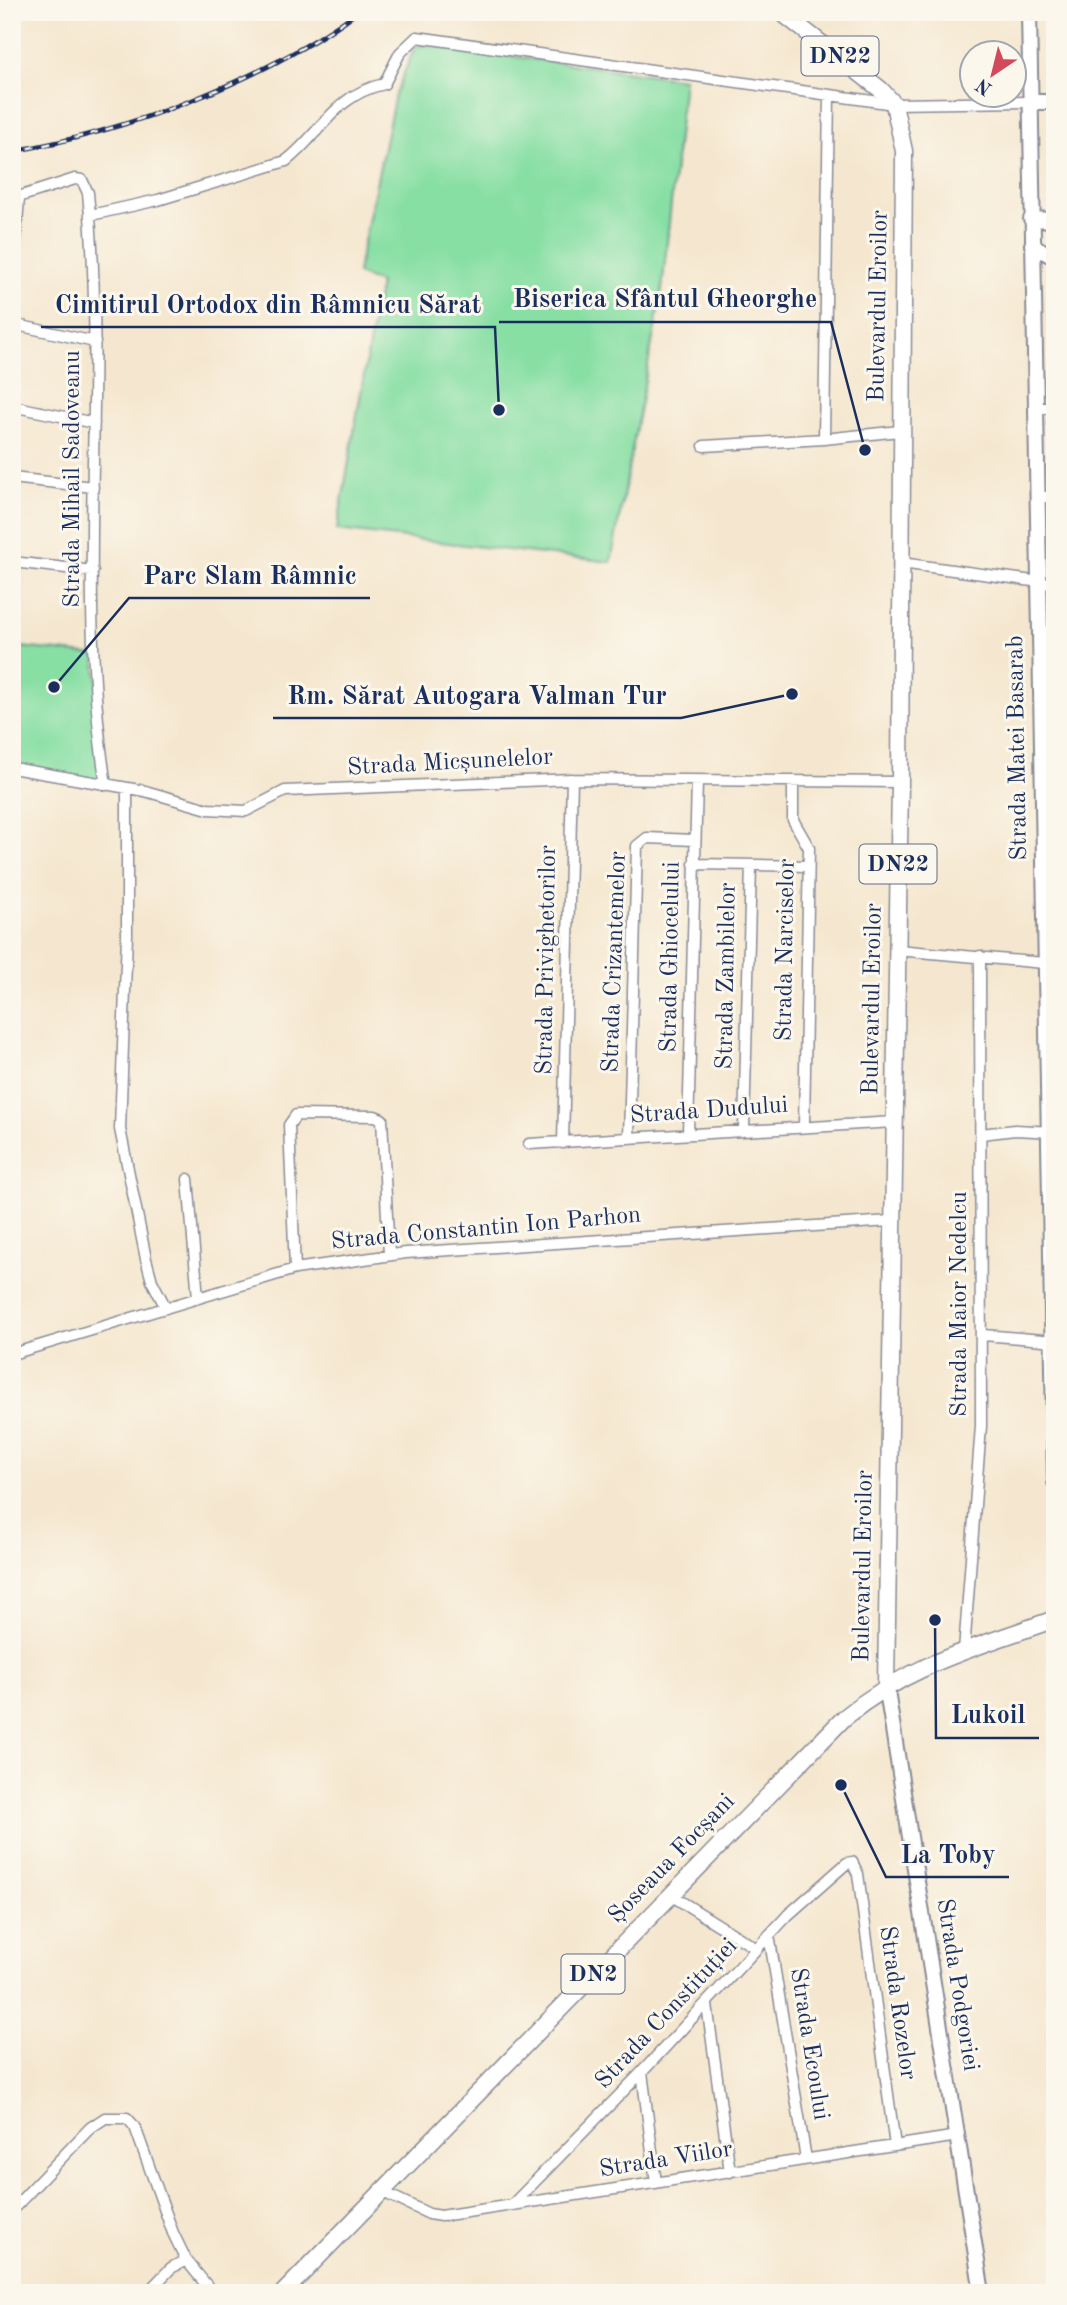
<svg xmlns="http://www.w3.org/2000/svg" width="1067" height="2305" font-family="'Old Standard TT',serif">
	<rect width="100%" height="100%" fill="#fbf7ec"/>
	<filter id="ink" filterUnits="userSpaceOnUse"><feTurbulence type="fractalNoise" baseFrequency=".0143" numOctaves="2"/><feDisplacementMap in="SourceGraphic" scale="14" xChannelSelector="R" yChannelSelector="G"/><feConvolveMatrix kernelMatrix="1 2 1 2 8 2 1 2 1" color-interpolation-filters="sRGB"/></filter>
	<filter id="wash" filterUnits="userSpaceOnUse"><feTurbulence type="fractalNoise" baseFrequency=".00686" numOctaves="4" result="noise"/><feDisplacementMap in="SourceGraphic" scale="28" xChannelSelector="R" yChannelSelector="G"/><feGaussianBlur stdDeviation="1.57" result="paint"/><feColorMatrix in="noise" values="0 0 0 0 0 0 0 0 0 0 0 0 0 0 0 0 0 1.4 0 .05"/><feComposite in="paint" operator="in"/></filter>
	<g filter="url(#wash)">
		<rect width="100%" height="100%" fill="#f5e7cf"/>
		<path fill="#88dfa4" stroke="#528781" stroke-width="2" d="M427 45 684 79 662 290 611 562 337 530 380 283 357 274 395 95 415 47Z
			M12 646 95 655 106 785 12 768Z"/>
	</g>
	<g filter="url(#ink)">
		<g fill="none" stroke-linecap="round" stroke-linejoin="round">
			<g stroke="#888b96" stroke-width="13">
				<path id="street" d="M12 199 75 179 82 180 88 193C107 390 75 590 106 785
					M91 215 158 200 286 161C322 133 334 95 384 84L400 53 417 37 894 104 1030 102
					M12 294 19 197
					M12 324 95 342
					M12 406 94 423
					M1037 408H1055
					M824 439 829 95
					M704 446 824 439 900 431
					M12 478 93 487
					M1038 497H1055
					M12 562 93 571
					M901 563 1055 584
					M12 768 145 791 208 809 246 811 285 791 572 779 900 782
					M793 781V820L809 848 804 1125
					M127 788V935L120 1129 146 1259 152 1281 166 1308
					M694 864 808 866
					M897 950 1055 964
					M744 1129 751 866
					M688 1134 697 781
					M981 1134 1015 1130 1054 1132
					M629 1138 637 846 647 838 694 840
					M563 1143 572 779
					M529 1144 894 1122
					M188 1179 198 1298
					M295 1269 289 1125 296 1115 375 1116 382 1119 389 1255
					M983 1335 1055 1341
					M12 1354 295 1269 406 1253 891 1221
					M964 1651 981 1426 980 956
					M669 1894 757 1949
					M769 1935 806 2159
					M707 2005 730 2172
					M642 2072 656 2183
					M383 2192 429 2214 441 2216 958 2136
					M512 2205 642 2072 788 1915 847 1863 852 1862 858 1874 895 2146
					M12 2210 90 2128 105 2118H127L135 2127 173 2233 186 2260 213 2293
					M147 2293 171 2268 186 2260"/>
			</g>
			<g stroke="#888b96" stroke-width="18">
				<path id="secondary" d="M800 12 801 26
					M1029 12 1055 1482
					M1030 102H1055
					M1031 219 1055 220
					M1032 245 1055 258
					M886 1685 982 2293"/>
			</g>
			<g stroke="#888b96" stroke-width="19">
				<path id="primary" d="M781 12 880 89 894 104 904 151 900 782 886 1685
					M283 2293 844 1718C909 1664 977 1647 1055 1619"/>
			</g>
			<use href="#street" stroke="#fff" stroke-width="10"/>
			<use href="#secondary" stroke="#fff" stroke-width="14"/>
			<use href="#primary" stroke="#fff" stroke-width="16"/>
			<g stroke="#1b2f5e" stroke-width="5">
				<path id="rail" d="M12 151C123 133 266 80 357 12"/>
			</g>
			<use href="#rail" stroke="#fbf7ec" stroke-width="2.5" stroke-dasharray="8" stroke-linecap="butt"/>
		</g>
	</g>
	<g text-anchor="middle" dominant-baseline="central" stroke-width="6" stroke-linejoin="round" paint-order="stroke">
		<g fill="#fbf7ec" stroke="#5e6b89" stroke-width="2">
			<rect x="801.5" y="36.5" width="77" height="39" rx="5"/>
			<rect x="859.5" y="844.5" width="77" height="39" rx="5"/>
			<rect x="561.5" y="1954.5" width="63" height="39" rx="5"/>
		</g>
		<g font-size="23" font-weight="bold" fill="#1b2f5e">
			<text x="840" y="56">DN22</text>
			<text x="898" y="864">DN22</text>
			<text x="593" y="1974">DN2</text>
		</g>
		<g font-size="24" fill="#1b2f5e" stroke="#fbf7ec">
			<text transform="translate(879 306) rotate(-89)">Bulevardul Eroilor</text>
			<text transform="translate(73 479) rotate(-90)">Strada Mihail Sadoveanu</text>
			<text transform="translate(1018 748) rotate(-91)">Strada Matei Basarab</text>
			<text transform="translate(450 763) rotate(-3)">Strada Micșunelelor</text>
			<text transform="translate(786 950) rotate(-89)">Strada Narciselor</text>
			<text transform="translate(671 957) rotate(-89)">Strada Ghiocelului</text>
			<text transform="translate(547 960) rotate(-89)">Strada Privighetorilor</text>
			<text transform="translate(615 962) rotate(-88)">Strada Crizantemelor</text>
			<text transform="translate(727 976) rotate(-89)">Strada Zambilelor</text>
			<text transform="translate(873 999) rotate(-89)">Bulevardul Eroilor</text>
			<text transform="translate(709 1111) rotate(-4)">Strada Dudului</text>
			<text transform="translate(486 1229) rotate(-5)">Strada Constantin Ion Parhon</text>
			<text transform="translate(960 1304) rotate(-90)">Strada Maior Nedelcu</text>
			<text transform="translate(864 1566) rotate(-89)">Bulevardul Eroilor</text>
			<text transform="translate(672 1859) rotate(-46)">Șoseaua Focșani</text>
			<text transform="translate(957 1985) rotate(81)">Strada Podgoriei</text>
			<text transform="translate(897 2003) rotate(82)">Strada Rozelor</text>
			<text transform="translate(667 2014) rotate(-47)">Strada Constituției</text>
			<text transform="translate(809 2044) rotate(81)">Strada Ecoului</text>
			<text transform="translate(666 2160) rotate(-9)">Strada Viilor</text>
		</g>
	</g>
	<path fill="none" stroke="#1b2f5e" stroke-width="2.5" d="M865 450L831 322H499M499 410L495 327H41M54 687L129 598H370M792 694L681 718H273M935 1620L936 1738H1039M841 1785L886 1877H1009"/>
	<g fill="#1b2f5e" stroke="#fbf7ec" stroke-width="2.5">
		<circle cx="865" cy="450" r="7"/>
		<circle cx="499" cy="410" r="7"/>
		<circle cx="54" cy="687" r="7"/>
		<circle cx="792" cy="694" r="7"/>
		<circle cx="935" cy="1620" r="7"/>
		<circle cx="841" cy="1785" r="7"/>
	</g>
	<g font-size="26" text-anchor="middle" font-weight="bold" fill="#1b2f5e" stroke="#fbf7ec" stroke-width="6" stroke-linejoin="round" paint-order="stroke">
		<text x="665" y="307">Biserica Sfântul Gheorghe</text>
		<text x="268" y="313">Cimitirul Ortodox din Râmnicu Sărat</text>
		<text x="250" y="584">Parc Slam Râmnic</text>
		<text x="477" y="704">Rm. Sărat Autogara Valman Tur</text>
		<text x="988" y="1723">Lukoil</text>
		<text x="948" y="1863">La Toby</text>
	</g>
	<rect width="1067" height="2305" fill="none" stroke="#fbf7ec" stroke-width="42"/>
	<g transform="translate(993 74) rotate(215)"><circle r="33" fill="#fbf7ec" stroke="#a1a7b3" stroke-width="2"/>
	<path d="M0-5L12 26L0 18L-12 26Z" fill="#d1495b"/>
	<text y="-10" font-size="19" font-weight="bold" text-anchor="middle" fill="#1b2f5e">N</text>
	</g>
</svg>
